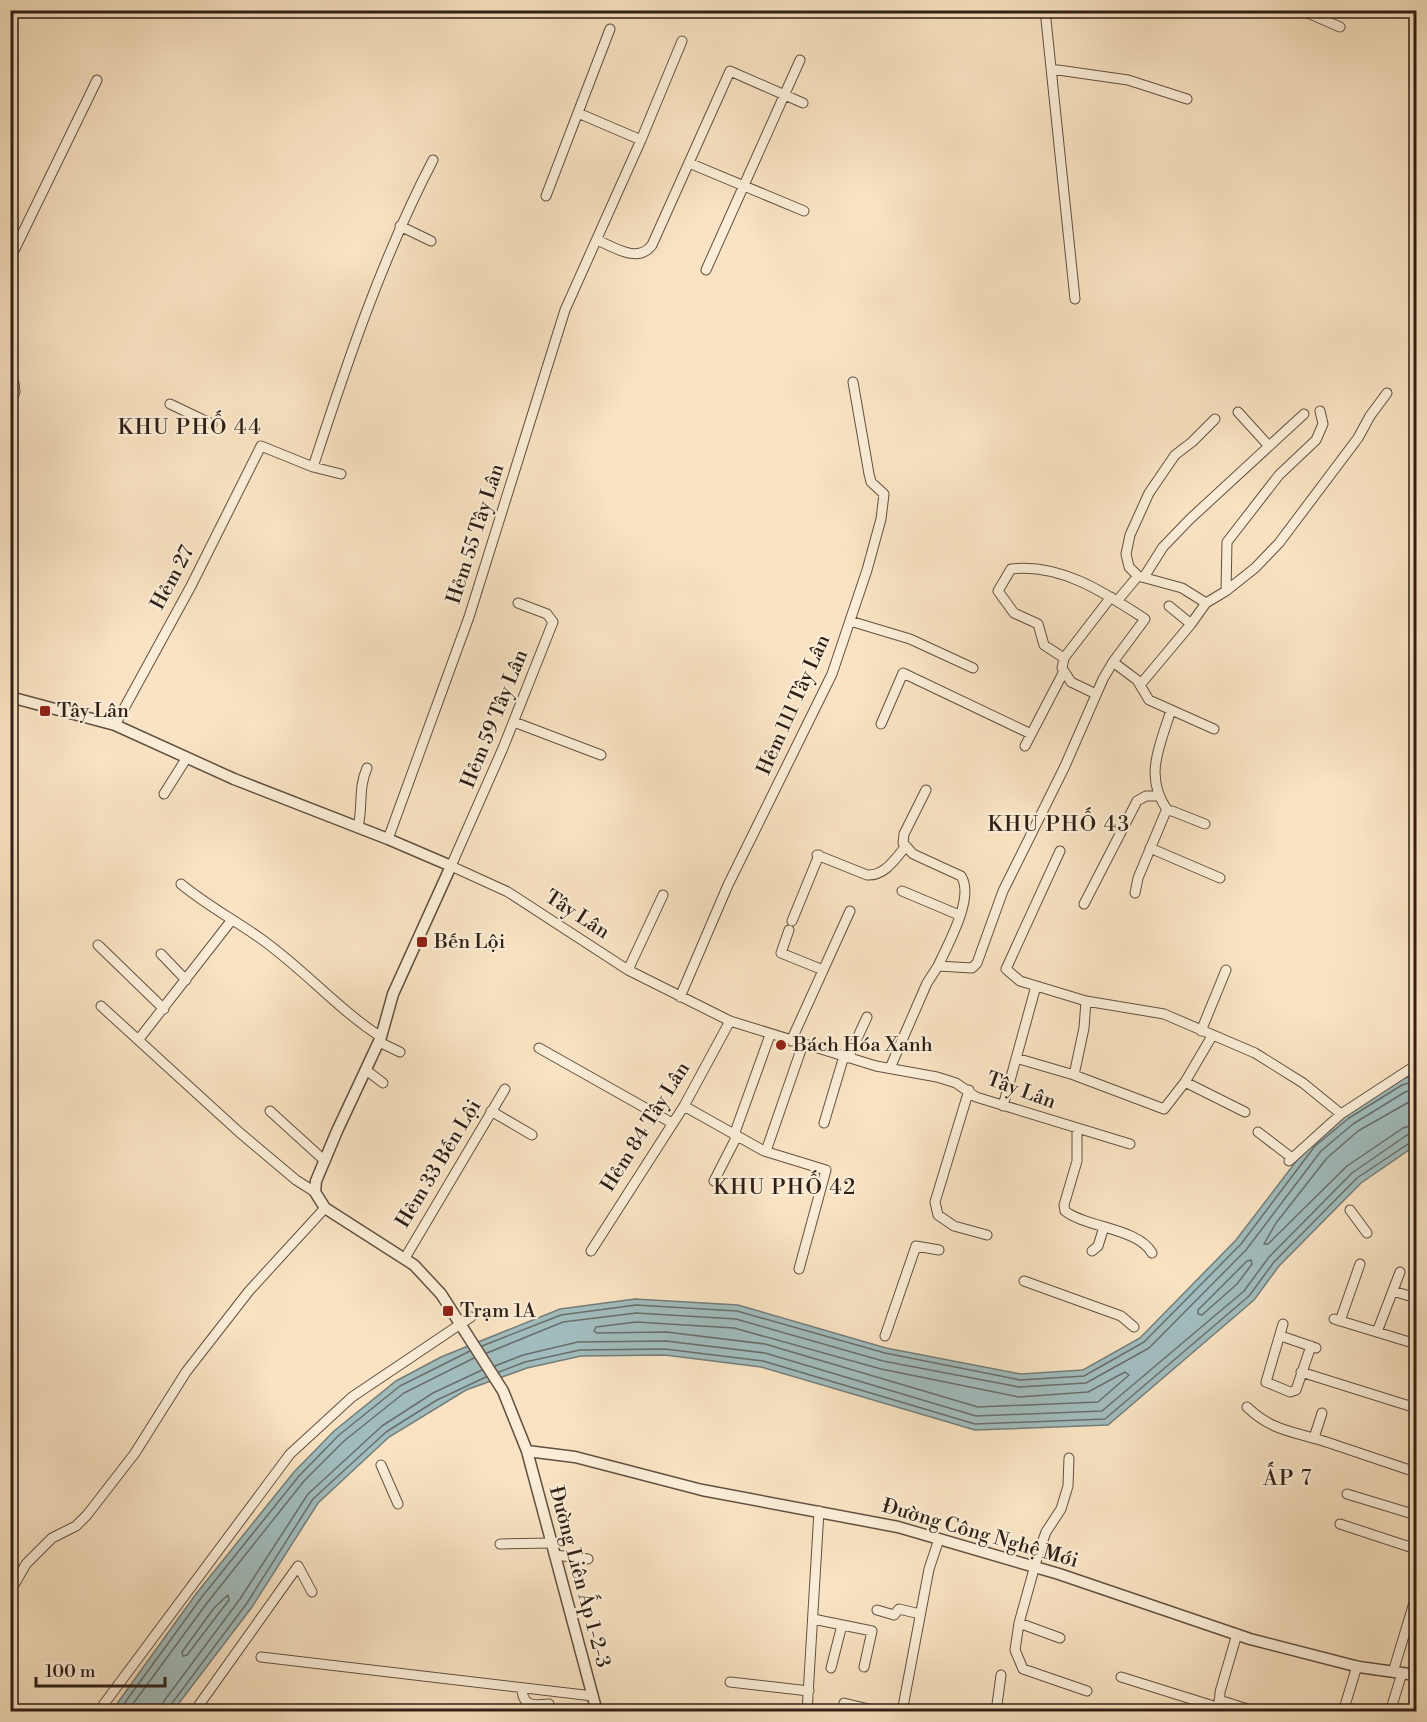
<svg xmlns="http://www.w3.org/2000/svg" width="1427" height="1722" font-family="'Libre Bodoni',serif">
	<rect width="100%" height="100%" fill="#f9e3c2"/>
	<filter id="stains"><feTurbulence type="fractalNoise" baseFrequency=".00333" numOctaves="4"/><feColorMatrix values="0 0 0 0 .2 0 0 0 0 .09 0 0 0 0 .02 0 0 0 .5 -.17"/></filter>
	<radialGradient id="worn" r=".72"><stop offset=".6" stop-color="#630" stop-opacity="0"/><stop offset="1" stop-color="#630" stop-opacity=".3"/></radialGradient>
	<path fill="#a1bcbd" stroke="#737d7a" stroke-width="1.5" d="M1416 1074V1145L1361 1183 1279 1266 1254 1300 1108 1425 975 1430 761 1367 665 1355 581 1356 527 1368 466 1390 389 1437 318 1503 252 1607 173 1711 111 1712 196 1594 294 1472 334 1431 396 1381 441 1357 560 1309 635 1299 738 1305 886 1348 1021 1374 1083 1370 1140 1338 1236 1240 1311 1142 1345 1113 1400 1080Z"/>
	<g fill="none" stroke-linecap="round" stroke-linejoin="round">
		<path stroke="#686e6a" stroke-width="1.5" d="M1416 1098 1358 1131 1327 1158 1276 1223 1264 1244H1268L1347 1166 1403 1128 1416 1124
			M1247 1261 1251 1260 1252 1264 1237 1284 1202 1315 1198 1314V1310Z
			M636 1322 734 1328 881 1369 1019 1397 1088 1392 1125 1372 1129 1375 1098 1402 978 1407 765 1344 666 1332 597 1333 594 1331 596 1327Z
			M482 1346 561 1315 636 1305 737 1311 885 1353 1020 1380 1084 1376 1144 1342 1241 1244 1315 1146 1349 1118 1402 1085 1416 1081
			M487 1353 563 1322 636 1313 736 1319 883 1361 1019 1387 1086 1383 1149 1348 1246 1250 1321 1151 1353 1124 1405 1092 1416 1089
			M495 1366 523 1355 578 1342 666 1341 765 1353 976 1416 1102 1411 1244 1291 1269 1257 1352 1173 1407 1135 1416 1133
			M499 1372 525 1362 580 1350 665 1349 763 1361 975 1424 1105 1419 1249 1296 1274 1262 1357 1178 1411 1142 1416 1141
			M228 1595 229 1600 187 1655 183 1656 182 1652 214 1608Z
			M118 1712 201 1598 299 1476 339 1435 400 1386 470 1351
			M127 1712 207 1603 304 1481 344 1441 404 1393 474 1358
			M161 1712 164 1701 240 1599 308 1494 382 1426 433 1393 482 1370
			M169 1712 170 1706 247 1603 313 1499 386 1432 437 1400 486 1377"/>
		<g stroke="#625041" stroke-width="11">
			<path id="minor" d="M1045 10 1075 299
				M1301 10 1340 27
				M1051 69 1128 80 1187 99
				M578 113 641 140 682 41
				M689 163 804 211
				M546 196 610 29
				M400 226 431 241
				M597 240C614 247 638 264 652 245L730 71 803 103
				M10 259 97 80
				M706 270 800 60
				M10 380 14 383 15 392 10 404
				M170 404 212 424
				M1238 412 1268 445
				M313 467C347 363 382 258 433 160
				M1138 576 1129 567 1126 554 1130 535 1149 493 1175 455 1192 442 1215 419
				M1144 577 1163 547 1190 519 1304 414
				M1226 591 1227 542 1279 475 1316 440 1323 424 1320 411
				M1117 601 1138 576 1182 588 1206 603
				M518 603 547 614 553 622 503 748 451 866 508 892 628 970 730 1021 876 1066 937 1077 956 1083 976 1097 989 1101 1130 1144
				M850 621 910 639 973 668
				M1191 624 1206 603 1226 591 1255 568 1279 543 1358 438 1370 416 1387 393
				M1064 658 1044 645 1038 624 1014 613 998 591 1011 569C1061 563 1105 593 1145 619L1113 662
				M1140 685 1191 624 1169 606
				M1096 694 1071 682 1062 668 1064 658 1111 597
				M514 722 601 755
				M881 724 903 673 1031 734
				M115 725 191 586 261 446 313 467 341 474
				M1025 746 1063 673
				M926 790 904 834 903 843 913 854 961 876C975 897 948 944 938 966
				M164 794 186 759
				M1168 811C1143 777 1160 746 1171 710
				M358 827C363 807 358 788 367 768
				M388 839 469 617 565 310 641 140
				M1150 848 1220 878
				M1060 851 1006 969 1020 981 1086 1001 1084 1028 1074 1075 1164 1109 1185 1082 1212 1036
				M817 855 867 875C885 876 895 859 906 846
				M181 884C205 904 231 918 257 936 301 966 336 1008 381 1037
				M902 891 959 915
				M1135 893 1138 878 1166 811H1172L1205 824
				M1084 904 1137 801 1146 796H1157
				M792 921 819 855
				M789 930 781 953 823 970
				M98 945 164 1009
				M161 954 186 980
				M628 970 663 895
				M680 997 728 885 832 674 867 570 881 519 884 494 871 482 869 474 853 382
				M1086 1001 1164 1014 1255 1053 1303 1083 1341 1114
				M101 1006 239 1132 296 1180 315 1192
				M1201 1031 1226 970
				M139 1039 231 921
				M791 1041 850 911
				M379 1042 400 1052
				M539 1048 672 1123
				M848 1058 867 1017
				M1016 1058 1074 1075
				M890 1068 927 983 938 966 972 968 977 963 1003 891 1065 766 1103 679 1113 662 1137 680 1149 700 1214 729
				M366 1070 383 1083
				M1185 1082 1245 1112
				M969 1090 935 1202 938 1215 954 1226 987 1235
				M684 1106 764 1151 826 1170 799 1269
				M1003 1106 1036 986
				M270 1111 325 1161
				M491 1111 532 1135
				M824 1123 844 1056
				M1077 1130V1161L1064 1205 1065 1211C1087 1228 1138 1228 1152 1253
				M1258 1132 1292 1158
				M734 1135 770 1035
				M766 1151 803 1044
				M1289 1161 1341 1114 1416 1065
				M714 1181 737 1136
				M1350 1210 1367 1233
				M591 1251 684 1106 730 1021
				M1092 1251 1098 1246 1104 1227
				M405 1258 505 1089
				M1024 1281 1121 1316 1134 1327
				M1393 1291 1416 1298
				M1334 1319 1416 1344
				M1340 1321 1360 1264
				M1283 1324 1266 1382 1290 1392 1296 1390 1311 1346
				M1377 1332 1400 1272
				M885 1336 916 1246 939 1250
				M1281 1336 1316 1348
				M1301 1372 1416 1408
				M1247 1407C1272 1431 1292 1431 1323 1441 1354 1451 1385 1462 1416 1472
				M1314 1438 1322 1413
				M1069 1458 1068 1486 1061 1509 1046 1532 1039 1551 1019 1623 1015 1650 1023 1669 1087 1691
				M381 1465 398 1504
				M1347 1494 1416 1515
				M1340 1524 1416 1549
				M500 1544 551 1543
				M555 1555 588 1559
				M10 1592 26 1564 52 1538 76 1526 87 1515 135 1453 186 1372 249 1291 325 1208
				M877 1610 894 1615 899 1609 920 1614
				M813 1619 872 1631 864 1667
				M1019 1623 1060 1638
				M261 1657 593 1696
				M831 1668 842 1625
				M1393 1672 1416 1596
				M1121 1677 1220 1708
				M730 1682 809 1691
				M522 1688C522 1706 534 1706 549 1704
				M1219 1700 1257 1712
				M844 1703 881 1712
				M98 1712 290 1454 352 1397 471 1317
				M194 1712 298 1566 312 1592
				M807 1712 819 1511
				M902 1712 929 1569 939 1539
				M996 1712 1001 1675
				M1219 1712 1220 1692 1237 1634
				M1343 1712 1357 1666
				M1390 1712 1402 1673"/>
		</g>
		<g stroke="#625041" stroke-width="13">
			<path id="tertiary" d="M10 697 115 725 234 779 388 839 451 866 393 994 381 1037 337 1131 316 1181 315 1192 325 1208 414 1265 441 1294 503 1391 527 1451 597 1712
				M527 1451 575 1457 702 1490 898 1527 1059 1574 1250 1639 1359 1667 1416 1675"/>
		</g>
		<use href="#minor" stroke="#fbedd7" stroke-width="9"/>
		<use href="#tertiary" stroke="#fbedd7" stroke-width="10"/>
	</g>
	<g fill="#8f2418" stroke="#fbedd7" stroke-width="2">
		<rect x="39" y="705" width="12" height="12" rx="3"/>
		<rect x="416" y="936" width="12" height="12" rx="3"/>
		<circle cx="781" cy="1045" r="6"/>
		<rect x="442" y="1305" width="12" height="12" rx="3"/>
	</g>
	<g text-anchor="middle" dominant-baseline="central" stroke-width="4.5" stroke-linejoin="round" paint-order="stroke">
		<g font-size="20" fill="#2f1f16" stroke="#fbedd7">
			<text transform="translate(476 534) rotate(-72)">Hẻm 55 Tây Lân</text>
			<text transform="translate(173 578) rotate(-62)">Hẻm 27</text>
			<text transform="translate(794 705) rotate(-66)">Hẻm 111 Tây Lân</text>
			<text transform="translate(495 719) rotate(-68)">Hẻm 59 Tây Lân</text>
			<text transform="translate(577 915) rotate(33)">Tây Lân</text>
			<text transform="translate(1021 1091) rotate(20)">Tây Lân</text>
			<text transform="translate(646 1127) rotate(-58)">Hẻm 84 Tây Lân</text>
			<text transform="translate(439 1164) rotate(-59)">Hẻm 33 Bến Lội</text>
			<text transform="translate(980 1534) rotate(16)">Đường Công Nghệ Mới</text>
			<text transform="translate(579 1577) rotate(75)">Đường Liên Ấp 1-2-3</text>
		</g>
		<g font-size="20" fill="#2f1f16" stroke="#fbedd7" text-anchor="start">
			<text x="57" y="711">Tây Lân</text>
			<text x="434" y="942">Bến Lội</text>
			<text x="793" y="1045">Bách Hóa Xanh</text>
			<text x="460" y="1311">Trạm 1A</text>
		</g>
		<g font-size="21" letter-spacing="1.5" fill="#2f1f16" stroke="#fbedd7">
			<text x="190" y="428">KHU PHỐ 44</text>
			<text x="1059" y="825">KHU PHỐ 43</text>
			<text x="785" y="1188">KHU PHỐ 42</text>
			<text x="1288" y="1479">ẤP 7</text>
		</g>
	</g>
	<rect width="1427" height="1722" fill="none" stroke="#f9e3c2" stroke-width="36"/>
	<rect x="12" y="12" width="1403" height="1698" fill="none" stroke="#2f1f16" stroke-width="3"/>
	<rect x="18" y="18" width="1391" height="1686" fill="none" stroke="#2f1f16" stroke-width="1.5"/>
	<path d="M36 1677v9h129v-9" fill="none" stroke="#2f1f16" stroke-width="3"/>
	<text x="45" y="1677" font-size="18" fill="#2f1f16" stroke="#fbedd7" stroke-width="4.5" paint-order="stroke">100 m</text>
	<rect width="100%" height="100%" filter="url(#stains)"/>
	<rect width="100%" height="100%" fill="url(#worn)"/>
</svg>
